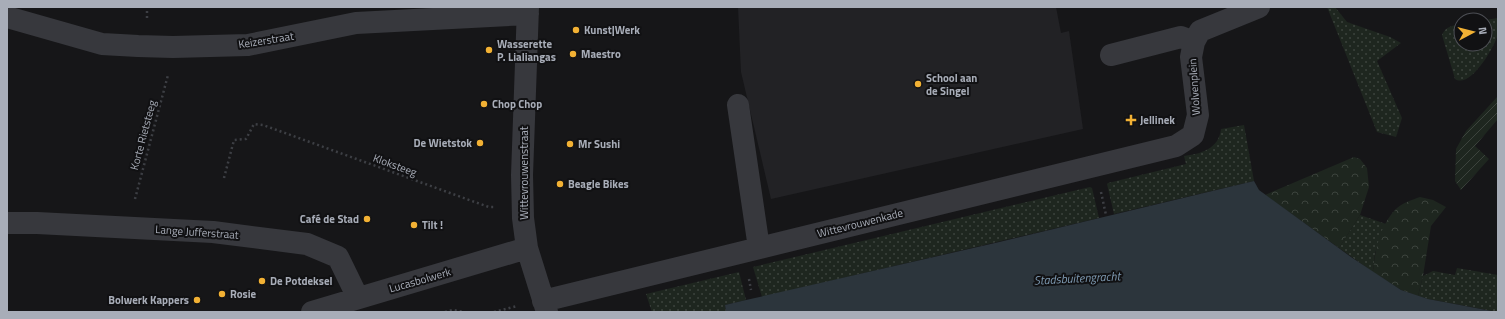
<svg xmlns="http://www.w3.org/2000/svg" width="1505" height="319" font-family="'Titillium Web',sans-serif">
	<defs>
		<pattern id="grass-dots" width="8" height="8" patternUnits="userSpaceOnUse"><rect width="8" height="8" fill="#1e261f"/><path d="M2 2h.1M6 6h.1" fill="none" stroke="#3c433d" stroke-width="1.8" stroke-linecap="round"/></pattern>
		<pattern id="forest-crowns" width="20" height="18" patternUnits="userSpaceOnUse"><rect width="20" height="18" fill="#1e261f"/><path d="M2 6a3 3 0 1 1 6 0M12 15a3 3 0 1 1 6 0" fill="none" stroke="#3c433d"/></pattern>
		<pattern id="garden-furrows" width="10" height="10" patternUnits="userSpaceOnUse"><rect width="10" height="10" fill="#1e261f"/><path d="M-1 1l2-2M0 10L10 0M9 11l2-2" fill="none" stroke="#3c433d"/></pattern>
	</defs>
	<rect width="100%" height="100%" fill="#161618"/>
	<path fill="#222225" d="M738 7H1056L1061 33 1069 31 1083 129 771 199 741 72Z"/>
	<path fill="url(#grass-dots)" d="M1327 7H1335L1347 22 1390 37 1401 43 1377 61 1402 118 1396 137 1377 132Z
		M1498 18C1498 24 1499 32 1497 37 1493 49 1470 89 1455 79L1442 35C1446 26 1452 26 1461 24V44H1485V20Z
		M1244 125 1254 181 1114 214 1107 184 1108 183 1186 164 1184 156C1200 154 1219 149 1221 129Z
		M1090 187 1092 188 1099 218 762 297 753 267Z
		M1360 215 1386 224 1375 253 1373 272 1339 248Z
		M1457 268 1498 275V312L1428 299 1418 296 1423 276 1433 271 1455 275Z
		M739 272 746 300 725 305 726 311 652 312 646 294Z"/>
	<path fill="url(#forest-crowns)" d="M1354 157 1360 159 1367 168 1369 187 1360 215 1339 248 1265 195Z
		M1420 197 1433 200 1446 207 1431 226 1423 276 1418 296 1401 290 1373 272C1375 250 1380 224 1397 208 1404 202 1412 200 1420 197Z"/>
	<path fill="url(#garden-furrows)" d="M1498 96V119L1475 146 1489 159 1461 190 1455 181 1456 149 1466 131Z"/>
	<path fill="#2c353c" d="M1254 181 1259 190 1351 257 1401 290 1428 299 1497 312H723L726 311 725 305 746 300 995 243Z"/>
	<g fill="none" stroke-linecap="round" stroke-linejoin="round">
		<path stroke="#3d3f44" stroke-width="2.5" stroke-dasharray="2 3" stroke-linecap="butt" d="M147 18V7
			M224 178 234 140 246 139 254 124 263 125 472 201 489 207H495
			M1101 192 1106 215
			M135 199 168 75
			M749 279 751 290
			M445 312 453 310 464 312
			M494 312 517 306"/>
		<path stroke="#37383d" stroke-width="22" d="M528 7 522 175 523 218 527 248 547 312
			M7 17 102 44 138 46 173 47 248 45 356 23 528 14
			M1111 55 1181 37 1194 42
			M738 105 759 248
			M7 223H37L213 232 307 244 338 257 358 298
			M543 301 1176 146 1193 135 1198 115 1191 57 1194 42 1200 31 1259 7
			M312 312 527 248"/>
	</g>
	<g fill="#f2b134" stroke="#111113" stroke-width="1.5">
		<circle cx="576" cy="30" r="4"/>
		<circle cx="489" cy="50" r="4"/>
		<circle cx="573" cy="54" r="4"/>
		<circle cx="918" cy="84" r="4"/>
		<circle cx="484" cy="104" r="4"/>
		<path d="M1129 114h4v4h4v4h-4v4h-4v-4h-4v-4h4z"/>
		<circle cx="480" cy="143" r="4"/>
		<circle cx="570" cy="144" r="4"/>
		<circle cx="560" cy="184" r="4"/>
		<circle cx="367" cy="219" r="4"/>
		<circle cx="414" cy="225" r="4"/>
		<circle cx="262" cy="281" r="4"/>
		<circle cx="222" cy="294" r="4"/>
		<circle cx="197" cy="300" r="4"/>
	</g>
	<g text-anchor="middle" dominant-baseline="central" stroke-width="4" stroke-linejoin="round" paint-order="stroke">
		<g font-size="11" font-weight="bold" fill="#a8adb8" stroke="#111113" text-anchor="start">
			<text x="584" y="30">Kunst|Werk</text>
			<text x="497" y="44">Wasserette<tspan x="497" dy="13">P. Lialiangas</tspan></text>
			<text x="581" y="54">Maestro</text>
			<text x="926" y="78">School aan<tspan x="926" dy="13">de Singel</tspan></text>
			<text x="492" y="104">Chop Chop</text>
			<text x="1140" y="120">Jellinek</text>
			<text x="472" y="143" text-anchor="end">De Wietstok</text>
			<text x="578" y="144">Mr Sushi</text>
			<text x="568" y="184">Beagle Bikes</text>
			<text x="359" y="219" text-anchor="end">Café de Stad</text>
			<text x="422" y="225">Tilt !</text>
			<text x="270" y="281">De Potdeksel</text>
			<text x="230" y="294">Rosie</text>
			<text x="189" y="300" text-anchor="end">Bolwerk Kappers</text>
		</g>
		<g font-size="11" fill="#a8adb8" stroke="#111113">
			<text transform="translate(266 40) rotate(-9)">Keizerstraat</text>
			<text transform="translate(1194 87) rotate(-94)">Wolvenplein</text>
			<text transform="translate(143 135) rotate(-75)">Korte Rietsteeg</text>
			<text transform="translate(395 165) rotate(20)">Kloksteeg</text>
			<text transform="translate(524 173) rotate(-90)">Wittevrouwenstraat</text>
			<text transform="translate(860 223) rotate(-14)">Wittevrouwenkade</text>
			<text transform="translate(197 232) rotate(4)">Lange Jufferstraat</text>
			<text transform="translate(420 280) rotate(-16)">Lucasbolwerk</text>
		</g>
		<g font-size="12" font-style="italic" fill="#7f9bb3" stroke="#111113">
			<text transform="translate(1077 278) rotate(-3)">Stadsbuitengracht</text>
		</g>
	</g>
	<rect width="1505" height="319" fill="none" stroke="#a8adb8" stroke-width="16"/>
	<g transform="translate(1473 32) rotate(83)"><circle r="19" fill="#111113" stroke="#4d4f55"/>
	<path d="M0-3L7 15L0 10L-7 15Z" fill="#f2b134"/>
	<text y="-6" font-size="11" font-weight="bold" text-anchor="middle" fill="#a8adb8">N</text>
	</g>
</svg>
